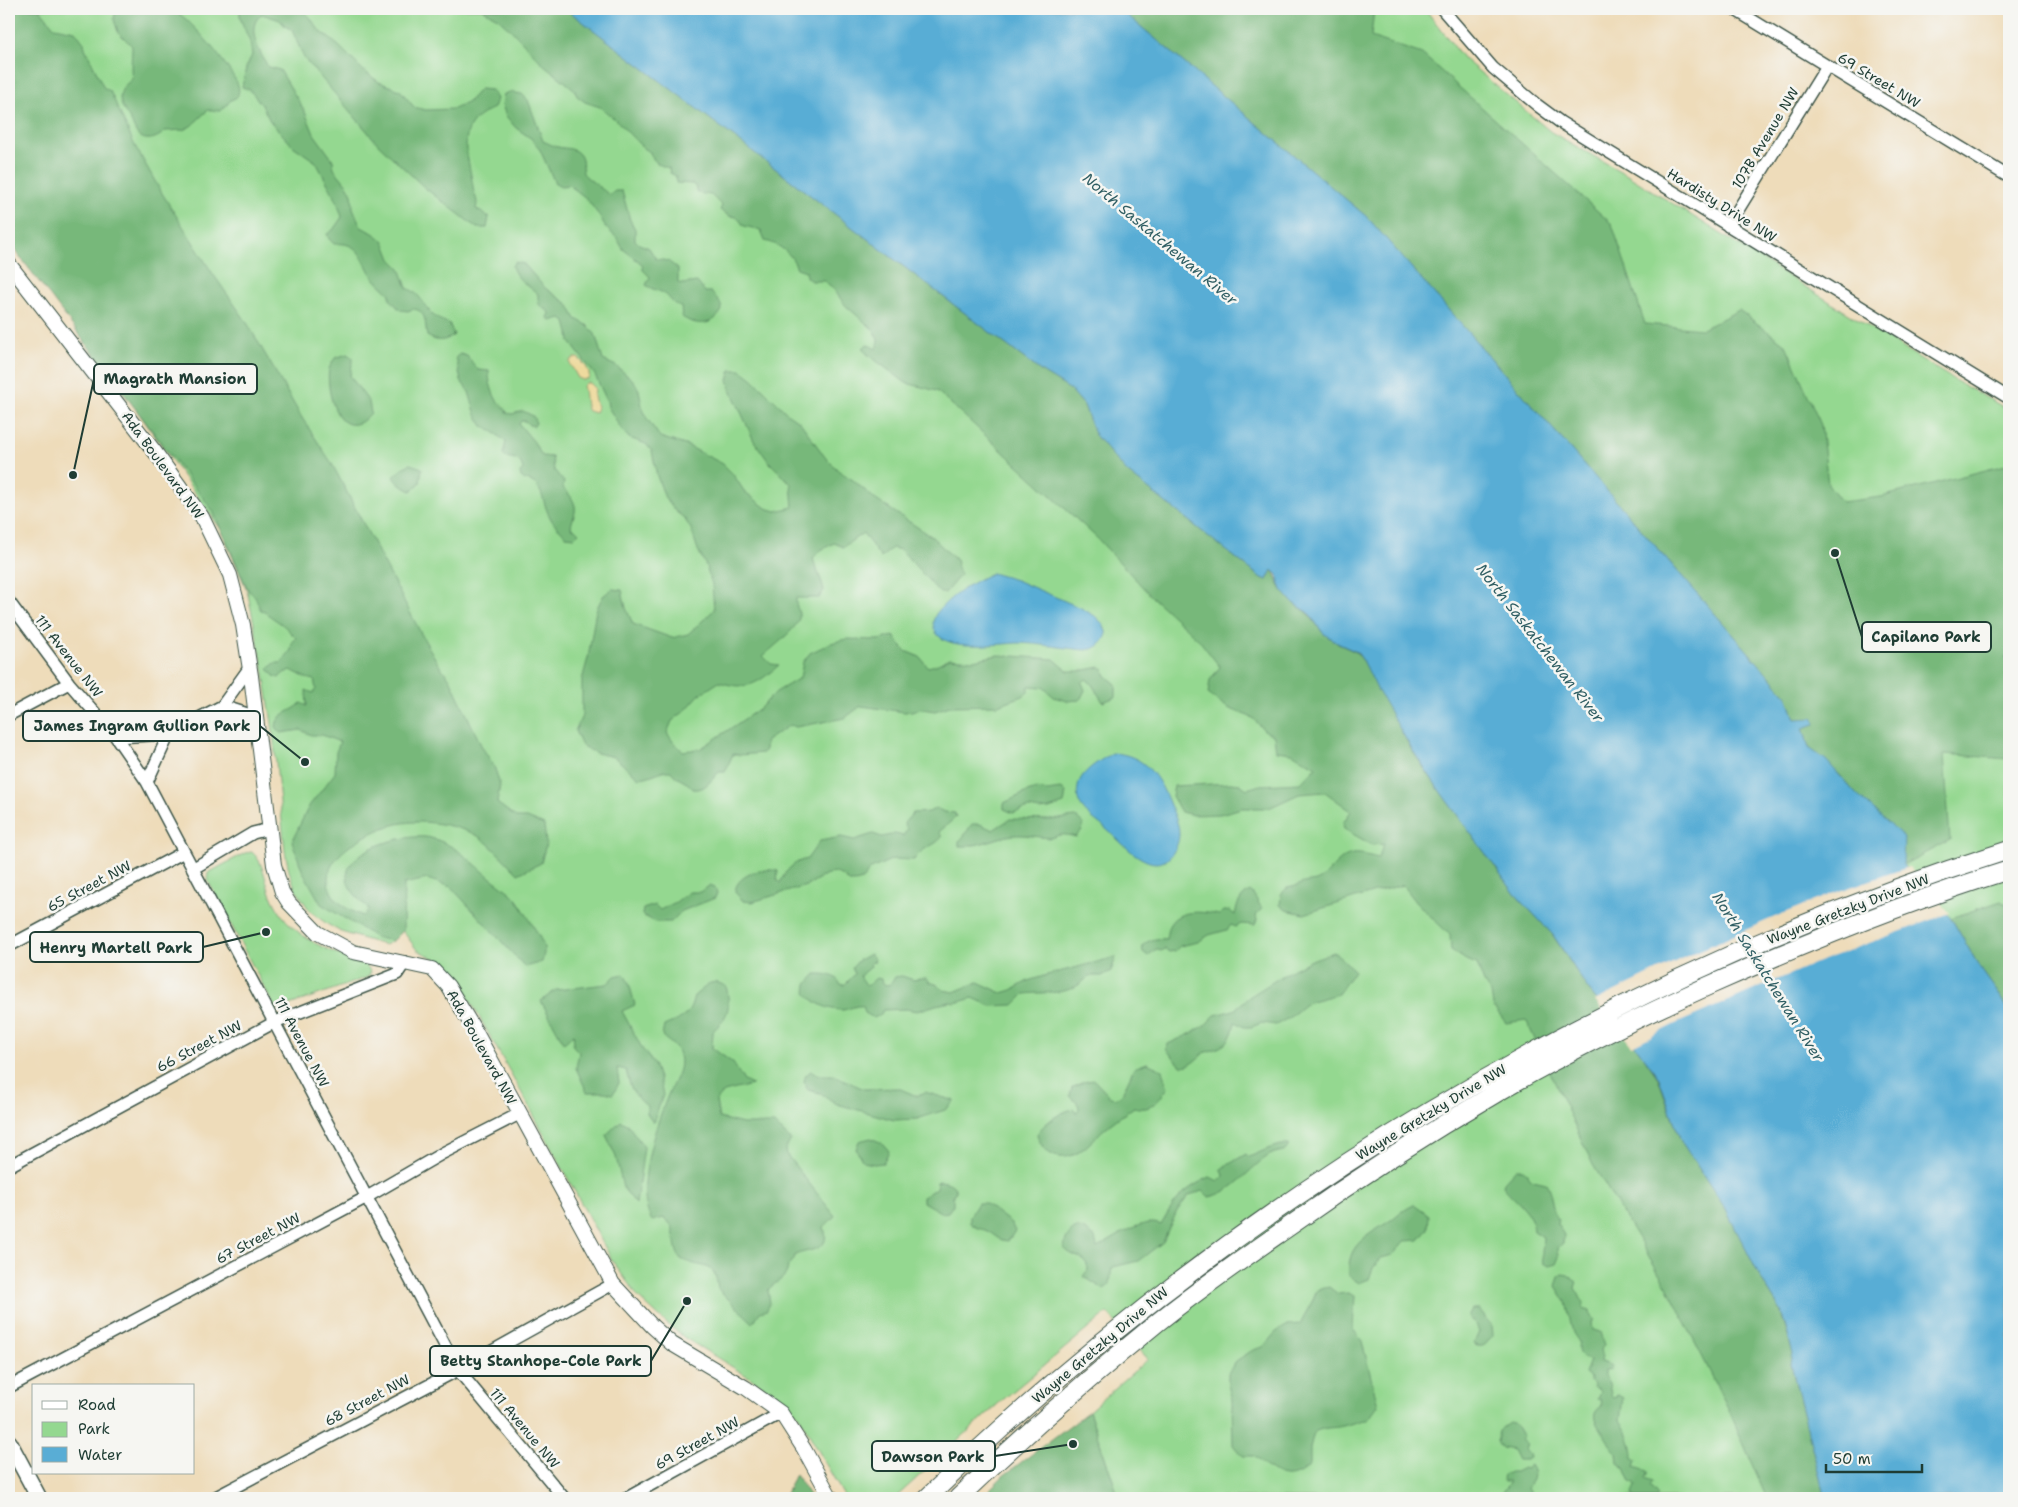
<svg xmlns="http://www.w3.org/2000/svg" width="2018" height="1507" font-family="'Shantell Sans',sans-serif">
	<rect width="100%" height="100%" fill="#f6f6f2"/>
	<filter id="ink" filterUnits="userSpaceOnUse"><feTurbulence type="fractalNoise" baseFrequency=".02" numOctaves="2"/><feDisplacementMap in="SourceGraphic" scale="10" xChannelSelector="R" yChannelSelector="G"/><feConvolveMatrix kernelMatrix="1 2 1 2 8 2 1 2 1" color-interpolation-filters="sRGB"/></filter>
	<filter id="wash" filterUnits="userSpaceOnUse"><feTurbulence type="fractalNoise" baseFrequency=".0096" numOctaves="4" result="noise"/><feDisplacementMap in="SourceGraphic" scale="20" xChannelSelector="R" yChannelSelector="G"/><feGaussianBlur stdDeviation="1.12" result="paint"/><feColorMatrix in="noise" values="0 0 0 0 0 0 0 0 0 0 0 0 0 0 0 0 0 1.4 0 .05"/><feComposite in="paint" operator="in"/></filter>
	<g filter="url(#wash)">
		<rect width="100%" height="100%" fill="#eedcba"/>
		<path fill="#94d890" stroke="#5a8a62" d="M9 9H566L900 263 1094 435 1127 471 1260 577 1323 633 1356 652 1411 749 1515 894 1552 935 1588 989 1659 1079 1681 1142 1781 1311 1794 1353 1790 1366 1824 1498H1119L1089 1411 1148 1359 1107 1313 999 1403 895 1498H845L799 1416 778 1395 685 1338 665 1322 638 1297 613 1262 519 1088 463 988 442 962 417 950 403 931 393 941 384 945 341 932 327 924 310 911 296 890 289 871 285 851 272 723 262 662 247 590 220 528 113 377 9 242Z
			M1120 9H1425L1464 59 1551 132 1627 175 1956 381 2009 410V811L2008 812 2009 815V1012L1951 918 1903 865 1367 217Z
			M252 852C263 861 265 880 270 893 287 937 325 949 366 965L371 972 368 977 281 1008H275L207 879 208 873 245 853Z"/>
		<path fill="#77b87a" stroke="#4b7a57" d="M9 9H40L54 27 75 31 84 43 85 48 104 88 110 91 134 144 160 190 213 274 246 321 302 418 331 462 424 639 439 665 450 679 482 747 494 766 500 785 497 803 517 818H527L544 825 546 844 541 863 518 874C508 864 487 840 476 835 453 824 419 818 393 825 367 832 311 861 333 895 341 906 351 912 364 916L369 910C363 902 351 893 348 883 338 849 409 832 431 838 455 844 473 863 491 878 499 884 508 890 515 897 520 903 543 941 544 947 545 951 543 958 542 962L525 967 451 887 427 879 404 884 403 931 393 941 377 938 321 904 302 870 292 841 309 806 335 773 336 752 340 742 322 735H311L301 730 281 733 276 727C277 712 292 713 301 703L307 706 306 690 313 693 316 689 314 680 306 678 291 670 284 673 279 678 274 676 268 669 275 663H281L291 650 292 643 296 638 283 625 260 609 255 596 248 590 213 511 9 242Z
			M116 9C129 9 159 6 170 9 187 13 226 63 235 79 239 85 240 91 237 97L231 100 221 111 208 110 191 126 183 130 165 131C158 139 143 144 136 132 134 129 133 125 131 121 120 105 113 94 132 79 130 68 132 57 132 46L118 32 114 19Z
			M240 9H299L309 16 319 30 339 46 364 71 379 82 400 90 414 107 425 110 453 109 467 103 480 89 492 90 497 99 494 108C453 126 468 151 473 187 474 197 479 198 476 209L489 217 487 228H477L425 188 379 145 304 58 292 30 285 26 280 20 262 14C244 27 260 52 268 67L280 70 305 112 314 134 333 160 334 169 348 186 352 194 353 208 361 227 373 233 384 241 391 259 400 268 407 288C428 297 423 317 449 323L454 335C444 342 437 342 427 336 425 325 427 310 413 309L408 311 400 310 390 299V294C384 288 376 282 371 274 361 257 358 241 334 244L329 239 327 234 333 230 342 217 337 201 316 162 293 146 270 121 262 105 250 90 242 87 246 68 252 55 250 42 240 18Z
			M482 9H566L1042 372 1071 390 1084 405 1095 435 1127 472 1260 577 1267 580 1272 569 1282 590 1293 603 1307 612 1323 633 1338 644 1356 652 1364 662 1411 749 1442 794 1515 894 1552 934 1588 989 1638 1049 1658 1078 1681 1141 1725 1208 1760 1277 1780 1310 1793 1353 1791 1365 1825 1498H1767L1728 1408 1667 1286 1593 1165 1526 1020 1506 1023 1493 1006 1491 993 1484 983 1477 964 1466 960 1451 950 1450 935 1417 903 1403 885 1375 892 1304 914 1286 910 1280 905 1281 894 1287 888C1293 887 1296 886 1301 884 1308 881 1314 883 1320 879 1325 876 1328 872 1332 868 1349 850 1355 852 1378 858L1384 844 1372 845 1344 829 1343 823 1351 811 1325 792 1299 794 1269 808H1242L1220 814 1193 815 1181 812 1172 796 1174 786 1231 783 1240 784 1247 789 1260 785 1301 783 1316 767 1292 753 1276 751 1274 736 1264 730 1253 718 1228 708 1208 694 1210 680 1220 667 1199 640 1152 597 1097 538 937 391 906 383 867 354 863 348 867 344 876 349 878 346V340L874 330 846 306 832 287 824 281H811L806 277V271L797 268C792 254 780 244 765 241L761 230 744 226 737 217 729 216 720 210 722 206 711 195 697 193 695 186 692 184 676 183V176L670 173 669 168C660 166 652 161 650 152L644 149 616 120 600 107 585 102 577 96 574 89 544 65 510 29 499 19Z
			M1120 9H1374L1371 37 1422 54 1612 224 1645 324 1702 329 1739 310 1786 345 1821 425 1828 484 1842 502 1881 497 2009 464V657L2005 658 2009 661V759L1944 754 1950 840 1903 865C1875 823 1851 777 1809 748L1803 728 1795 719 1787 696 1367 217Z
			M510 92 522 94 528 100 543 141C548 143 553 146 558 147 565 149 573 147 579 154 584 160 582 167 583 173 584 176 606 192 610 195L615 191H622L630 220 635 229V240L639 244 649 248 656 259 668 261 678 269V283L683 284 697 282 705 292H711L720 302 722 310C713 327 696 326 682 317L681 307C673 305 671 299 665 294 659 290 652 290 646 285L650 277 643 270 642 264 623 249 617 238 606 228 601 218 586 198 569 185 561 186 555 183 540 150 532 139 516 128 506 116 502 105 504 94Z
			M515 262 524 264 545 288 568 304 576 319 587 325 595 334 603 360 616 366 634 381 639 390 642 406 646 417 660 437 688 446 723 464 733 474 744 491 766 508 776 511 793 507 791 484 769 462 754 441 731 390 728 380 731 370H741L753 379 788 414 800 422 825 457 839 471 853 480 876 500 931 536 956 560 960 575 945 593H940L901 550 892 548 881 558 863 533 843 547 834 543 821 550 813 558C815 570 822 578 824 590L819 598H796C795 606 800 611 799 618 798 628 772 648 763 656L771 664 779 665C757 684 748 691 719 682L699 695 685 711 672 721 667 733 674 743 683 751 700 749 715 739 759 709 776 692 800 678 803 662 810 653 831 643 846 639 878 640 894 636 905 651 920 657 928 667 936 665 950 658 973 660 998 655 1054 659 1068 671H1080L1100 667 1104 669 1105 675 1116 684V697L1103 702 1091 683 1086 679 1082 683 1085 690 1080 700 1067 701 1054 697 1043 687 1029 686 1028 692 1023 696 998 705 950 706 935 711 922 709 905 712 861 706 845 718 796 727 790 725 766 741 765 749 763 753 740 755 733 754 725 772H719C711 780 705 791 693 789 687 780 677 781 671 771 657 770 653 777 639 778L614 757 596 753 582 746 575 731 582 716V680L588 658 596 610 603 596 612 589 622 590 626 608 633 624 672 638 688 634 714 610 712 584 706 566 698 550 691 529 684 518 675 511 665 498 657 476 652 451 646 444 629 438 622 430 608 407 607 401 595 375 570 342 569 333 566 322 561 318 550 321 548 318 550 313C541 304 538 310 538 294 528 285 516 280 512 266Z
			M347 354 353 358 350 376 369 402 371 413C368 416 363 422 359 423 334 433 326 385 329 369 330 366 333 361 335 358Z
			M460 354 467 356 478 370 489 371C488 379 493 397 499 403 503 407 505 407 507 413L512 414 523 411 533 416 536 423 534 426 529 425 525 421H521L519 424 534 442 542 456 552 457 554 470 564 482 563 488C569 493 577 503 575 512 574 518 571 522 571 528L575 529 579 533 575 537 566 536C561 530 553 524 550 517 542 504 544 482 525 480L521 477 520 472 523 469C520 458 516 459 505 457L503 454 506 442 491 430 483 426 476 415 469 392 461 381 456 357Z
			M410 464 422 468 420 483 411 491 400 485 394 477 402 468Z
			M1037 789 1047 791 1061 789 1066 792 1064 804 1049 809 1040 810 1029 808 1013 813 1004 809V803L1027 792Z
			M936 808 944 812 955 813 956 817 939 832 942 837C933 848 924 845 914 860L893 859 869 870C864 881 860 882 849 882L843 876 836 873 827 874 806 886 752 902 743 901 735 892C736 874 764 867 778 871L777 880 780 883C786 870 793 862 807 859L820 841 841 837 854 840 873 834 882 837 895 834 903 836 907 830 904 823 913 813 929 812Z
			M1076 817 1084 824 1082 830 1076 837C1071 836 1065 834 1061 835 1056 835 1054 838 1050 838 1035 837 1021 833 1007 836 990 840 976 847 959 846V841C966 835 967 830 972 824H980L993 830 1010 819 1050 820Z
			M710 885 715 887 717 893 715 898 682 911 671 922H656L642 915 643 909 655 905 660 910 676 902 689 892H701Z
			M1250 891C1256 896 1257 902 1262 908L1256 916 1257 920 1255 925 1241 924 1236 927 1231 925 1227 930 1209 935 1198 942 1180 946 1175 951 1169 952 1165 949 1161 951 1156 949 1148 956 1143 952 1142 946C1149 939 1157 938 1166 939 1167 935 1167 928 1170 924 1180 908 1205 912 1219 915L1224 911H1230L1235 915C1237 905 1240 896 1250 891Z
			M2001 901 2009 905V1012L2003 1000 1980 968 1951 918Z
			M1334 952 1344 960 1354 971 1338 994 1308 1002 1290 1017 1276 1025 1262 1023 1251 1027H1244L1235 1022C1233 1034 1229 1045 1215 1049 1211 1051 1208 1051 1204 1053 1195 1060 1192 1066 1181 1066L1166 1049 1168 1044 1194 1032 1205 1025 1215 1015 1234 1010 1249 997 1293 969 1314 959Z
			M870 954 875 959 874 962 870 963 871 967 860 976 867 986 876 978 881 979 882 984 889 985 895 977 902 976 914 980 919 978H927L930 982 938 985 943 990 954 992 978 982 1002 993 1012 990 1028 981 1047 975 1116 957 1111 971 1102 976H1089C1070 997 1050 991 1025 994L1014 1005 991 1006 973 998 955 1003 950 1002 936 1005 917 1011 906 1009 883 1010 881 1014 874 1018 865 1013 863 1006C855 1005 850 1009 843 1010 828 1010 815 1004 806 993L807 984 816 974C825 974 836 974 840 984L844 985 855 974 852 968 859 960Z
			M624 974 629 983 635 1005 622 1011 643 1050 654 1064 659 1078 663 1095 653 1123 647 1113V1106C632 1094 630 1087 626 1070L617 1068 619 1083 613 1094 605 1092H587L576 1068 579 1052 573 1046 574 1034 564 1043 541 1001 556 990 607 984 615 976Z
			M716 982 726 986C731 1006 729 1017 713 1031L712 1048 733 1063 744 1081 752 1085 724 1092 716 1101 719 1118 743 1124H774L791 1140 785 1150 786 1154 835 1216 824 1227C831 1252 812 1248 795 1255L794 1260 788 1265C788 1280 775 1281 768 1290L770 1303 767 1310 760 1312 753 1323 718 1289C715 1259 702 1270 681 1259 671 1247 679 1228 664 1218L652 1221C633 1191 656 1125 668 1095 673 1082 683 1070 679 1055 677 1046 668 1042 662 1036L664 1026C682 1018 690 1017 694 996L710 983Z
			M1147 1063 1162 1070 1168 1088C1157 1101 1153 1112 1134 1107 1123 1115 1112 1122 1102 1131 1095 1138 1088 1146 1079 1152 1060 1164 1042 1154 1037 1134 1044 1123 1060 1112 1073 1109L1076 1113 1079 1109 1078 1104 1070 1096 1072 1088 1083 1082 1094 1080 1110 1097 1116 1098 1122 1094 1134 1068Z
			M811 1071 819 1075H833L864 1089 898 1088 917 1096 925 1092 955 1101 945 1110 917 1119 894 1120 837 1104 820 1093 808 1090 804 1081 806 1075Z
			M621 1121 628 1125 644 1147 636 1204 623 1188 616 1157 606 1135Z
			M871 1138 882 1143 889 1151 883 1163 874 1164 863 1162 856 1149 859 1141Z
			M1281 1145H1289L1286 1150C1281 1152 1275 1152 1270 1155 1248 1168 1236 1192 1209 1197L1203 1191 1189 1195 1177 1211 1163 1242 1138 1261 1113 1267C1108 1276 1115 1285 1103 1289L1083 1276 1088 1270C1088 1256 1072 1258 1064 1248 1065 1241 1066 1238 1070 1233 1079 1222 1087 1232 1095 1237L1097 1248C1113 1240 1143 1216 1161 1225 1176 1199 1182 1190 1210 1177L1218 1181 1223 1178 1224 1175 1221 1169 1246 1154 1249 1157 1270 1148Z
			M1516 1169H1523L1528 1173 1529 1179 1546 1183C1551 1192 1551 1198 1553 1208 1553 1212 1557 1216 1558 1220L1557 1224 1564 1235 1563 1243 1558 1248 1559 1257 1556 1264 1549 1266 1543 1263 1542 1254 1543 1237 1534 1231C1532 1210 1514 1201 1503 1186L1504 1182Z
			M940 1181C948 1182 955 1184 956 1192L953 1194V1205L948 1212 942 1213 923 1202V1197L936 1188 937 1182Z
			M978 1203H985L1011 1223 1015 1231 1008 1241C996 1240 995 1234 985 1230 978 1228 977 1229 970 1223V1216Z
			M1414 1204 1429 1215 1428 1229 1419 1240 1404 1241 1393 1255 1381 1258 1373 1268 1369 1279 1359 1283 1349 1276C1346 1243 1368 1236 1391 1220 1400 1213 1403 1209 1414 1204Z
			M1563 1274 1568 1275 1577 1281 1575 1288 1580 1299 1583 1302V1309L1590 1311 1591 1317 1594 1319 1592 1323 1593 1330 1600 1332 1604 1346 1600 1350 1602 1358 1599 1361 1612 1366 1611 1370 1605 1371V1376L1609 1383 1611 1395 1613 1397 1618 1395 1623 1398 1620 1420C1627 1431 1633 1444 1633 1458L1637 1460 1635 1467 1647 1471V1475L1644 1478 1653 1481 1650 1486 1658 1495 1656 1498H1634L1633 1494 1636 1487 1635 1484 1631 1482 1625 1468 1618 1463 1617 1452C1611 1448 1609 1442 1605 1436 1600 1427 1586 1416 1602 1406L1601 1400 1597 1399 1600 1392 1598 1389 1593 1387V1384L1589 1380 1590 1378 1585 1374 1590 1360C1580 1359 1576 1352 1579 1342L1573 1333 1566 1302 1556 1286 1559 1277Z
			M1329 1287 1338 1294 1348 1293 1355 1296 1353 1329 1362 1341 1378 1406 1368 1420C1358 1420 1352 1424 1343 1426 1331 1429 1327 1426 1314 1432L1310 1448V1465C1287 1486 1274 1474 1254 1456H1242L1233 1445 1232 1400 1228 1385V1373L1236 1361 1253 1350 1263 1347 1276 1332 1288 1325 1300 1324C1305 1312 1313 1303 1317 1290Z
			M1472 1309H1479L1484 1315 1486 1320 1491 1324 1492 1336C1487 1343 1484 1349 1475 1345L1474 1343 1479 1332 1476 1325 1470 1320 1468 1316Z
			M1089 1411 1119 1498H981L1003 1476Z
			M1509 1423 1516 1425 1523 1437 1520 1440 1527 1444 1525 1450 1529 1454 1530 1458 1526 1460H1518L1513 1450 1502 1448 1497 1442 1499 1430Z
			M1530 1465C1536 1474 1535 1481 1526 1488L1529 1491V1498H1501L1502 1492 1510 1482H1504L1502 1480 1503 1475 1510 1472H1515L1523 1468 1525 1469Z
			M795 1474 811 1498H784Z"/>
		<path fill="#eeda9e" stroke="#868c69" d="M574 358H578C583 362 591 371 589 378L583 380 578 378 570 364V361Z
			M586 383H590L595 388 594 397 597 407 595 413 588 411C584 405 586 394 583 386Z"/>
		<path fill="#59add5" stroke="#3c7584" d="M566 9H1120L1367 217 1787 696 1795 719 1814 718 1815 724 1803 728 1809 748 1826 760 1857 795 1904 837 1903 865 1951 918 1980 968 2003 1000 2009 1012V1498H1825L1791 1365 1793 1353 1781 1311 1760 1277 1725 1208 1681 1141 1659 1078 1638 1049 1588 989 1553 935 1515 894 1442 794 1411 748 1378 691 1364 662 1357 652 1339 644 1323 633 1308 612 1293 603 1282 590 1277 575 1272 570 1267 580 1260 577 1127 472 1095 435 1084 405 1071 390 1042 372Z
			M992 573 1016 580 1081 608 1095 616 1103 624 1107 634C1103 645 1096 649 1085 650 1063 648 1041 644 1020 643 1000 643 941 654 934 628 932 623 934 618 936 614 947 598 975 580 992 573Z
			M1112 753C1145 754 1159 777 1170 805 1174 814 1179 823 1179 834 1179 843 1175 851 1169 858 1149 876 1121 841 1106 829 1097 821 1084 814 1079 802 1077 798 1077 791 1078 787 1080 771 1100 761 1112 753Z"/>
		<path fill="#eedcba" d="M1909 867 1950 913 1818 962 1673 1025 1632 1046 1595 1001 1689 955 1784 913 1842 890Z"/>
	</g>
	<g filter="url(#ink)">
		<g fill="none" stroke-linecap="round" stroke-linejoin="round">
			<g stroke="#3e5548" stroke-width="14">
				<path id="minor" d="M1442 9 1493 68 1537 105 1560 122 2009 398
					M1734 9 2009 177
					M1728 226 1827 66
					M9 602 69 683 116 737 147 782 458 1370 564 1498
					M250 667 222 706 257 717
					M9 715 69 683
					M169 734 222 706
					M116 737 169 734 147 782
					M194 868 253 833 269 829
					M9 946 184 852
					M9 1166 275 1022 397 974 405 962
					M9 1387 367 1197 443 1153 519 1114
					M214 1498 458 1370 613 1284
					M627 1498 781 1413"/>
			</g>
			<g stroke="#3e5548" stroke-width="16">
				<path id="tertiary" d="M9 264 155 452 202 517 230 575 243 625 251 676 274 865 282 892 289 903 318 933 353 952 432 969 448 986 477 1034 613 1284 652 1326 672 1344 746 1388 781 1413 804 1449 831 1498"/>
			</g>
			<g stroke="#3e5548" stroke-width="18">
				<path id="secondary" d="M9 1442 39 1498"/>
			</g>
			<g stroke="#3e5548" stroke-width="20">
				<path id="primary" d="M927 1498C1232 1202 1603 978 2009 850
					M958 1498C1022 1437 1089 1378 1158 1322 1199 1289 1241 1260 1284 1230 1353 1181 1424 1135 1498 1092 1565 1053 1637 1018 1708 986 1807 942 1906 902 2009 870"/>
			</g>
			<use href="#minor" stroke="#fff" stroke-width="11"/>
			<use href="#tertiary" stroke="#fff" stroke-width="14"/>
			<use href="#secondary" stroke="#fff" stroke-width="15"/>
			<use href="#primary" stroke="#fff" stroke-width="18"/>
		</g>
	</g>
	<g text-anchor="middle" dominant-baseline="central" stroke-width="5" stroke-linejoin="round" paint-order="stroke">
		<g font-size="14" fill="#1f3d34" stroke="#f6f6f2">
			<text transform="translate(1879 80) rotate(31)">69 Street NW</text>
			<text transform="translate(1765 138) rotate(-59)">107B Avenue NW</text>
			<text transform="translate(1722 205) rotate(32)">Hardisty Drive NW</text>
			<text transform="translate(163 465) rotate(54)">Ada Boulevard NW</text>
			<text transform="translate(69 656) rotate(52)">111 Avenue NW</text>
			<text transform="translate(89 886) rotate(-28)">65 Street NW</text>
			<text transform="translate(1848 909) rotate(-21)">Wayne Gretzky Drive NW</text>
			<text transform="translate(302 1042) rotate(62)">111 Avenue NW</text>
			<text transform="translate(199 1046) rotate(-28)">66 Street NW</text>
			<text transform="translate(482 1047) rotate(61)">Ada Boulevard NW</text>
			<text transform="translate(1431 1112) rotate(-31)">Wayne Gretzky Drive NW</text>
			<text transform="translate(258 1238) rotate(-28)">67 Street NW</text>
			<text transform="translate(1100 1345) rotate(-40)">Wayne Gretzky Drive NW</text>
			<text transform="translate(367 1400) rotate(-28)">68 Street NW</text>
			<text transform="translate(525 1428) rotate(50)">111 Avenue NW</text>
			<text transform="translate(697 1443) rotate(-29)">69 Street NW</text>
		</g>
		<g font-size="15" font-style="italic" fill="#305f64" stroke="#f6f6f2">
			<text transform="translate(1160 239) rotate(40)">North Saskatchewan River</text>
			<text transform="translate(1540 643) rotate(52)">North Saskatchewan River</text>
			<text transform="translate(1768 977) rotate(58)">North Saskatchewan River</text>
		</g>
	</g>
	<path fill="none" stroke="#1f3d34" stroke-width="2" d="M73 475L94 379M1835 553L1862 637M305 762L260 726M266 932L203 947M687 1301L651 1361M1073 1444L995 1456"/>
	<g fill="#1f3d34" stroke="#f6f6f2" stroke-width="2">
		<circle cx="73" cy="475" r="5"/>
		<circle cx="1835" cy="553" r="5"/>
		<circle cx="305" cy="762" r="5"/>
		<circle cx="266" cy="932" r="5"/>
		<circle cx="687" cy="1301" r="5"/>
		<circle cx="1073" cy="1444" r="5"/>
	</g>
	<g fill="#f6f6f2" stroke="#1f3d34" stroke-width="2">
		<rect x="94" y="364" width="163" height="30" rx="5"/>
		<rect x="1862" y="622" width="129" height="30" rx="5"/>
		<rect x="23" y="711" width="237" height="30" rx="5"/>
		<rect x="30" y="932" width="173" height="30" rx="5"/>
		<rect x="430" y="1346" width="221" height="30" rx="5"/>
		<rect x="872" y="1441" width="123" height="30" rx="5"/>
	</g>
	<g font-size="15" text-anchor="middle" font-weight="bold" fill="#1f3d34">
		<text x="175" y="384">Magrath Mansion</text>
		<text x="1926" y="642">Capilano Park</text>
		<text x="142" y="731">James Ingram Gullion Park</text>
		<text x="116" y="953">Henry Martell Park</text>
		<text x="541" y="1366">Betty Stanhope-Cole Park</text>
		<text x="933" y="1462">Dawson Park</text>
	</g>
	<rect width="2018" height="1507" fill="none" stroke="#f6f6f2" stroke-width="30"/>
	<rect x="32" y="1384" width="162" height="90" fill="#f6f6f2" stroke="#a0aca6"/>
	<rect x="42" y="1401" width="25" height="8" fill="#ffffff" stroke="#a0aca6"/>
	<text x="78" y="1410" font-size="15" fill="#1f3d34">Road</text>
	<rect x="42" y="1422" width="25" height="15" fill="#94d890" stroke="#a0aca6"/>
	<text x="78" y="1434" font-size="15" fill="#1f3d34">Park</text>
	<rect x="42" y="1447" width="25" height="15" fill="#59add5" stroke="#a0aca6"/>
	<text x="78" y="1460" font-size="15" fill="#1f3d34">Water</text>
	<path d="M1826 1464v8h96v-8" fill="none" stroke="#1f3d34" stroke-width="2.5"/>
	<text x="1833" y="1464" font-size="15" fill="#1f3d34" stroke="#f6f6f2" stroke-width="4" paint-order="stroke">50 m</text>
</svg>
